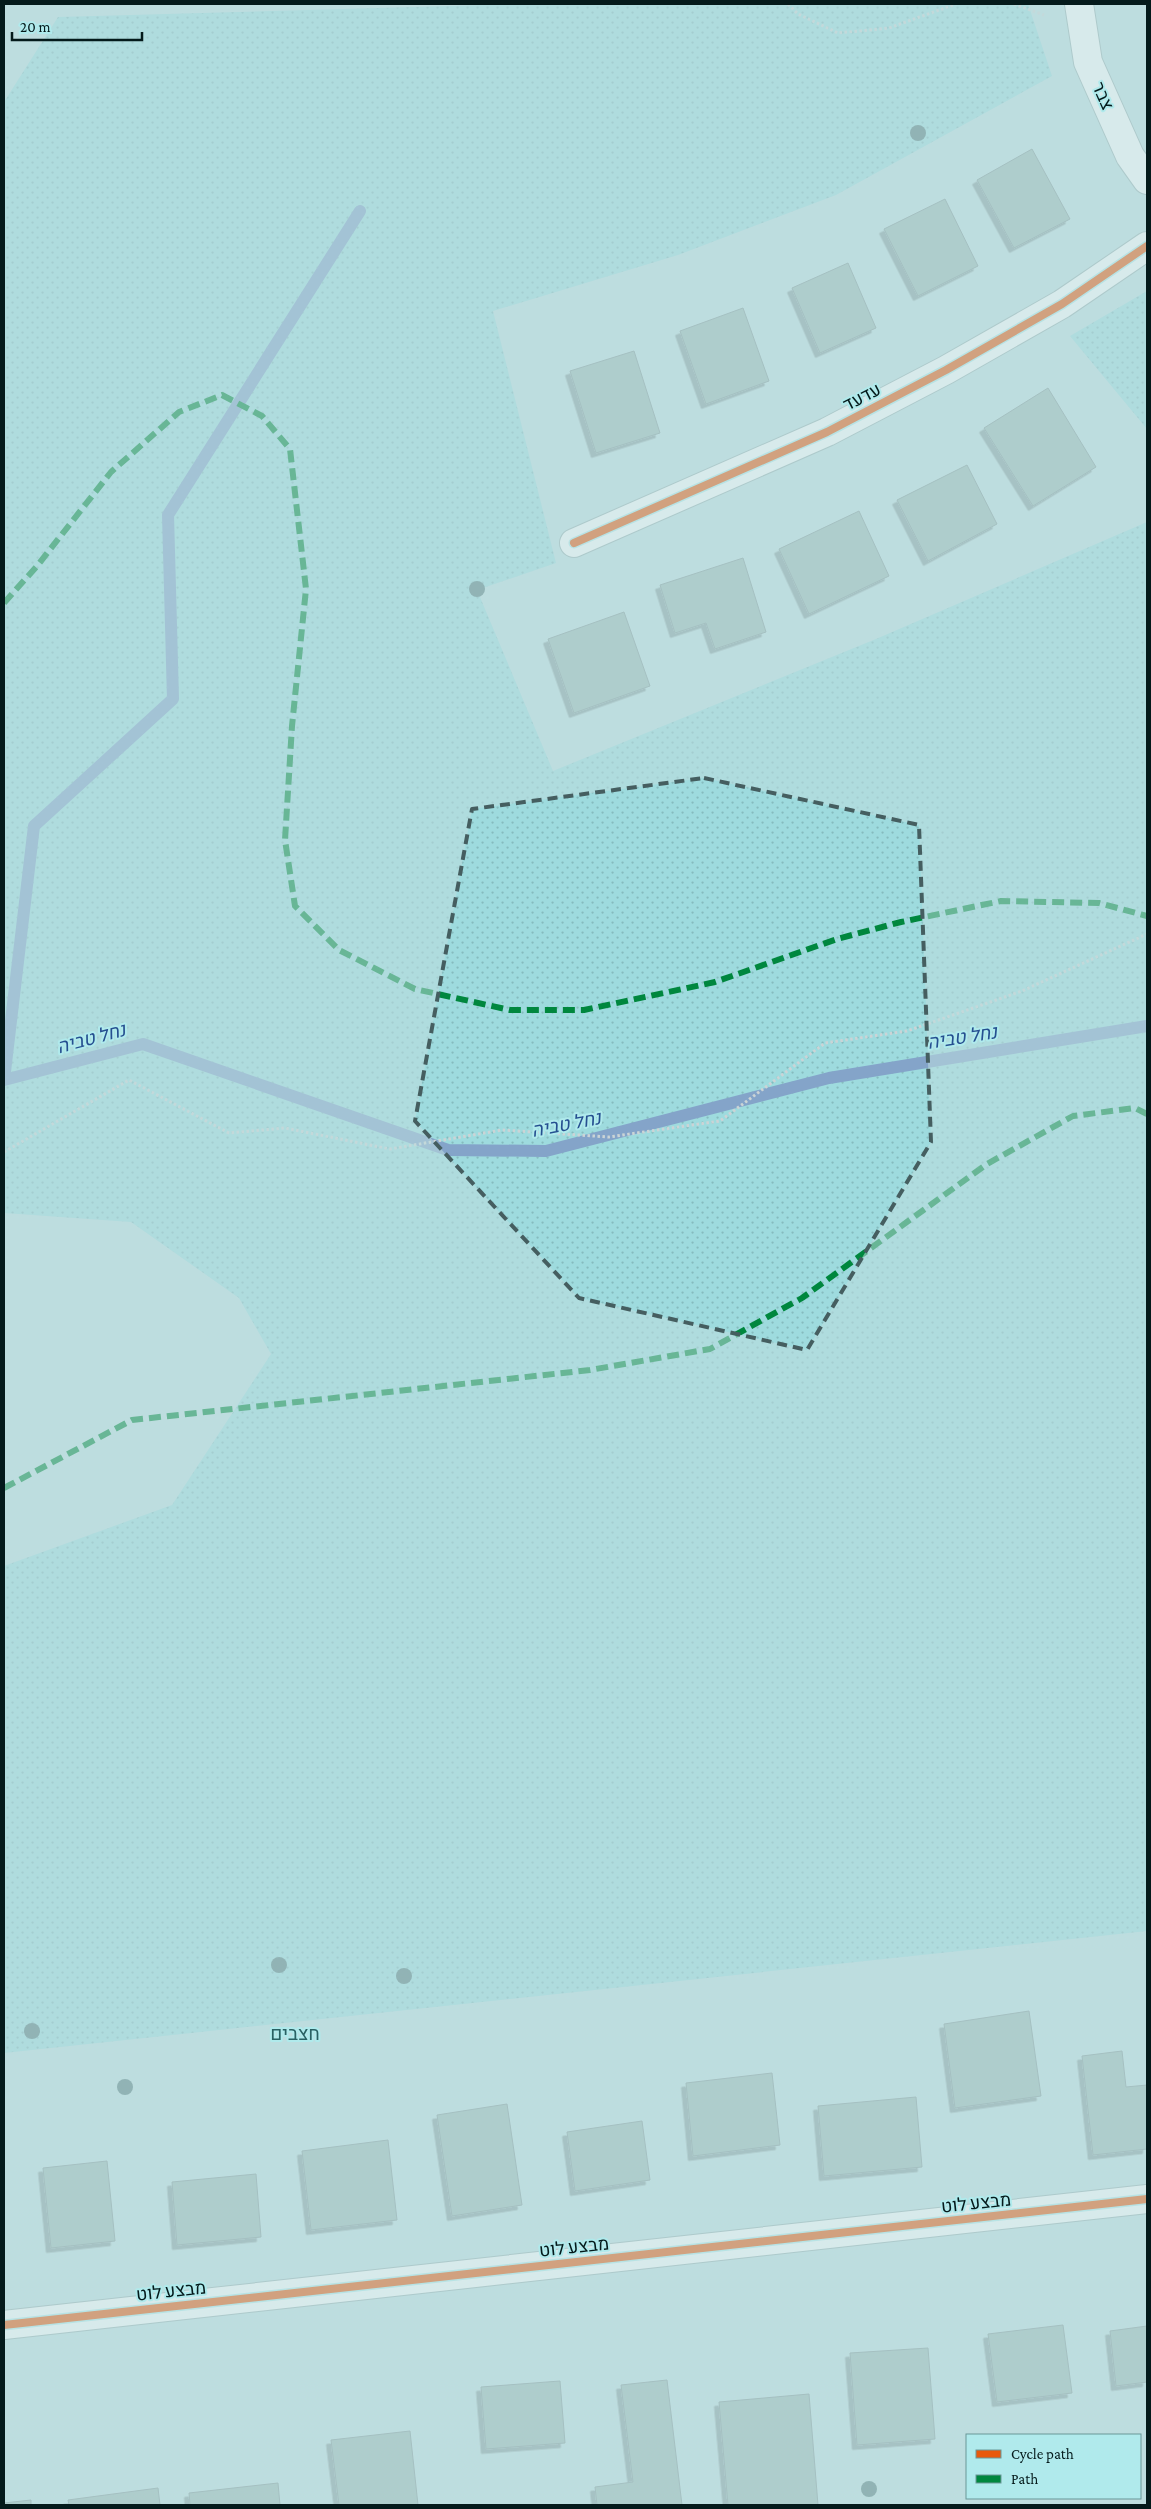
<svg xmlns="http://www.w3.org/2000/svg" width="1151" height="2509" font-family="'Crimson Pro',Heebo,serif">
	<defs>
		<pattern id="grass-dots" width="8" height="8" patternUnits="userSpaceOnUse" patternTransform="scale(1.25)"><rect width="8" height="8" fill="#9edbde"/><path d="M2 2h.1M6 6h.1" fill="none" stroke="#86bbbe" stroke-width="1.8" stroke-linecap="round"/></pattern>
		<filter id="shadow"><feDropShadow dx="-4.5" dy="4.5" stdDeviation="0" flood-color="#0004"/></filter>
	</defs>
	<rect width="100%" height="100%" fill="#bddddf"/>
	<path fill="url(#grass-dots)" d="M522 4H1028L1052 76 836 195 678 255 493 311 556 563 477 590 553 771 876 639 1147 522V1931L4 2053V1566L172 1505 271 1354 239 1298 131 1222 4 1213V102L58 17Z
		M1147 291V429L1070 336Z"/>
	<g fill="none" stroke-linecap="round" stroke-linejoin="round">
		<path stroke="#84a4c9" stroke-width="12" d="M4 1080 143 1044 448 1150 546 1151 829 1078 1147 1026
			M4 1080 34 826 173 699 168 515 360 211"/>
	</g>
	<path fill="#9bbab7" stroke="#879e9e" filter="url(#shadow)" d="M1032 149 1070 219 1014 248 977 180Z
		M945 199 978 266 918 296 884 229Z
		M848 263 876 328 820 353 792 288Z
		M743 308 769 381 706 404 680 331Z
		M634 351 660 433 596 453 570 371Z
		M1048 388 1096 467 1033 506 984 428Z
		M967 465 997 524 928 561 897 500Z
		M859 511 889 576 809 614 779 549Z
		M743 558 766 632 715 649 706 623 675 633 660 585Z
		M624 612 650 686 574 713 548 639Z
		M1029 2011 1041 2096 955 2108 944 2024Z
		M1122 2051 1126 2087 1147 2085V2149L1093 2155 1082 2056Z
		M772 2073 780 2145 693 2156 686 2083Z
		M916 2097 922 2167 824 2176 818 2106Z
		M507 2104 522 2205 452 2216 437 2115Z
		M642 2121 650 2180 575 2191 567 2132Z
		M388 2140 397 2220 311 2230 302 2151Z
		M107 2161 115 2241 51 2248 43 2168Z
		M256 2174 261 2237 177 2245 172 2182Z
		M1063 2325 1072 2393 997 2402 988 2334Z
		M1147 2326V2382L1116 2386 1110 2331Z
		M928 2348 935 2439 857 2445 850 2353Z
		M667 2380 682 2505H597L595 2487 633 2482 621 2385Z
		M560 2381 565 2443 486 2449 481 2387Z
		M809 2394 818 2505H728L719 2402Z
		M410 2431 418 2505H339L331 2440Z
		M278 2483 280 2505H190L189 2493Z
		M158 2488 160 2505H69L68 2500Z
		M31 2500V2505H4V2503Z"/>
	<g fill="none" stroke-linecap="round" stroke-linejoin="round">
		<g stroke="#9ab3b4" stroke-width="30">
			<path id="street" d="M574 543 827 432 946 370 1062 304 1147 246
				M4 2325 1147 2199"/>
		</g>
		<g stroke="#9ab3b4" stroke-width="30">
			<path id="secondary" d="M1079 4 1088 62 1130 156 1147 180"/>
		</g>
		<path stroke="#cbd4d6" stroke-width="3" stroke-dasharray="2.5 2.5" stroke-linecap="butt" d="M788 4 798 14 838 33 889 28 956 4
			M1014 4 1044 15
			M4 1152 129 1080 229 1133 285 1128 390 1149 502 1130 609 1137 720 1121 825 1043 907 1031 1022 991 1147 934"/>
		<use href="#street" stroke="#f5fafa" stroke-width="28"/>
		<use href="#secondary" stroke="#f5fafa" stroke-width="28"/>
		<path stroke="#00873e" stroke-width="6" stroke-dasharray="12 6" stroke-linecap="butt" d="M4 603 37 566 111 472 179 412 222 395 262 416 290 449 306 589 292 726 285 840 295 906 339 950 415 989 510 1010H584L715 982 837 939 901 922 1001 901 1099 903 1147 916
			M4 1488 132 1420 590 1370 710 1349 802 1298 987 1164 1073 1116 1135 1108 1147 1114"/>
		<g stroke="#b0eaec" stroke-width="11">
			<path id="cycleway" d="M574 543 827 432 946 370 1062 304 1147 246
				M4 2325 1147 2199"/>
		</g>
		<use href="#cycleway" stroke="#e8590c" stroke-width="8"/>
	</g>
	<g fill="#5b8284">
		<circle cx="918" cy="133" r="8"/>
		<circle cx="477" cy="589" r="8"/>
		<circle cx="279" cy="1965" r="8"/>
		<circle cx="404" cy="1976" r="8"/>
		<circle cx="32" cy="2031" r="8"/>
		<circle cx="125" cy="2087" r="8"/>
		<circle cx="869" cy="2489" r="8"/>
	</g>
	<path d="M0 0H1151V2509H0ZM704 778 919 825 931 1142 807 1350 579 1298 415 1121 472 809Z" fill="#bddddf" fill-opacity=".55" fill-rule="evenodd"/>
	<path fill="none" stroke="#455e60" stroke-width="4" stroke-dasharray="10 6" stroke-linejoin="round" d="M704 778 919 825 931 1142 807 1350 579 1298 415 1121 472 809Z"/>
	<g text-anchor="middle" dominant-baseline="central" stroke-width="4" stroke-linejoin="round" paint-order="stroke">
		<g font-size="18" fill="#041a1b" stroke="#b0eaec">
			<text transform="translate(1103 96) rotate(66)">צבר</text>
			<text transform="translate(862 397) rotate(-27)">עדעד</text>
			<text transform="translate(976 2203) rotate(-6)">מבצע לוט</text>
			<text transform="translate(574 2247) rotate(-6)">מבצע לוט</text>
			<text transform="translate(171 2291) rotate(-6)">מבצע לוט</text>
		</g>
		<g font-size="19" font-style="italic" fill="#254f90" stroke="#b0eaec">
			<text transform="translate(962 1037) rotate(-9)">נחל טביה</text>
			<text transform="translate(91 1038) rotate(-15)">נחל טביה</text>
			<text transform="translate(566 1124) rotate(-11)">נחל טביה</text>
		</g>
		<g font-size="19" fill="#296163" stroke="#b0eaec">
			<text x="295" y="2033">חצבים</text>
		</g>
	</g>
	<rect width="1151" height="2509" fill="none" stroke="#041a1b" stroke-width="10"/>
	<rect x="966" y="2434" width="175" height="65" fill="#b0eaec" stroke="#6b9798"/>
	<rect x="976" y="2450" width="25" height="8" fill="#e8590c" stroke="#6b9798"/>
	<text x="1011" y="2459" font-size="15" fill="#041a1b">Cycle path</text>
	<rect x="976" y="2475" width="25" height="8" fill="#00873e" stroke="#6b9798"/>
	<text x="1011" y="2484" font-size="15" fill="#041a1b">Path</text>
	<path d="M12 32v8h130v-8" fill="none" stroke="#041a1b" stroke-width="2.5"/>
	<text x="20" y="32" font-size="15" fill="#041a1b" stroke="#b0eaec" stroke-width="4" paint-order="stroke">20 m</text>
</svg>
